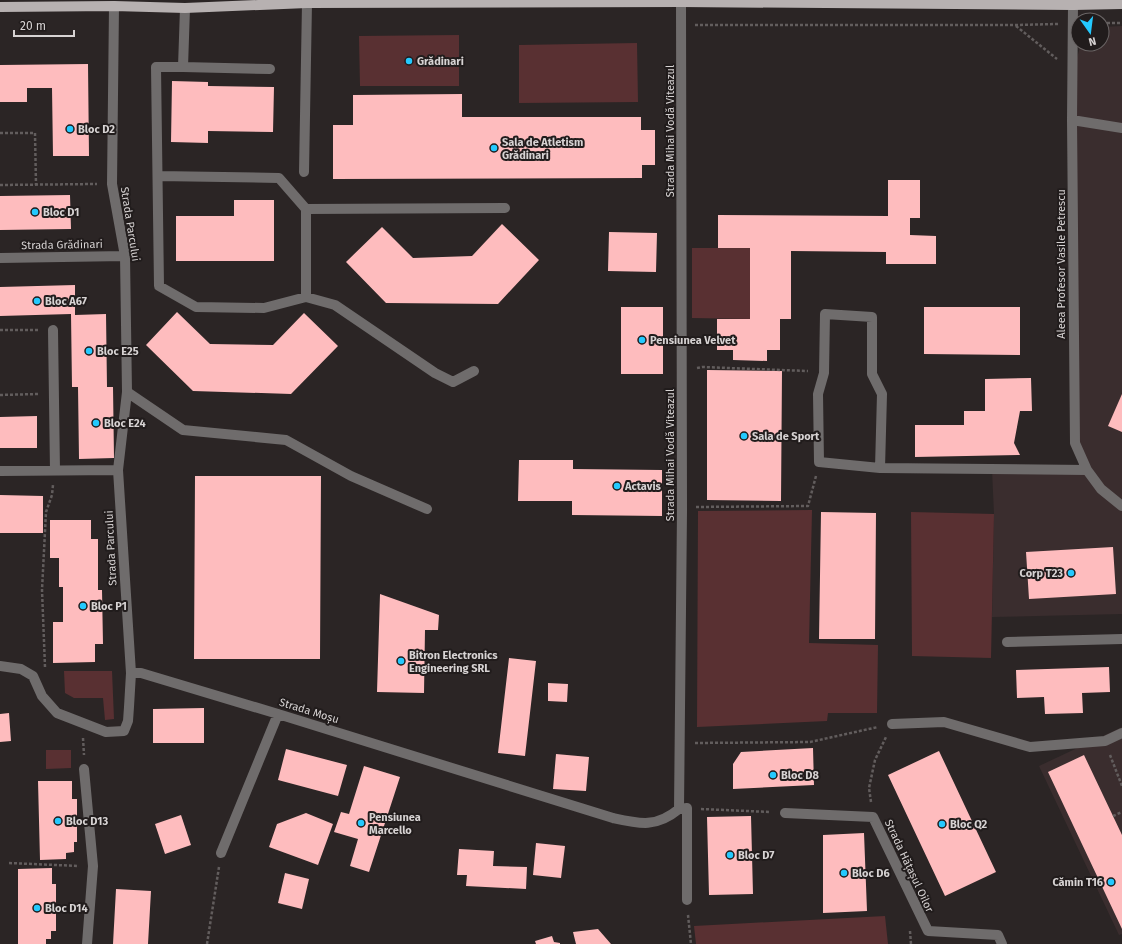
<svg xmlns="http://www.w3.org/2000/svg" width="1122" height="944" font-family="'Fira Sans',sans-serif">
	<rect width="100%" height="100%" fill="#2b2525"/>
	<path fill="#3a2d2e" d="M1122 26V614L992 617 994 514 992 470H1086L1075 443 1073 71 1081 44H1102V27Z
		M1122 727V934L1119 935 1039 766Z"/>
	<path fill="#593032" d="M459 35V86H360L359 36Z
		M637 43 638 102 519 103V45Z
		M692 248H750V319L692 318Z
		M812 510 809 643 878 645 877 713H828L827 721 697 727 698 511Z
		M911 512 994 514 991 658 912 656Z
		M64 671H112L114 719 105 720 103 698H74L65 693Z
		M46 750H71V768L46 769Z
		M885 916 888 944H696L694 926Z"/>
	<path fill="#febcbe" d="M88 64 89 156H53L52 88H27V102H0V65Z
		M172 81 208 82V86L274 87 273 132 208 131V143L171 142Z
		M462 94V117H641V130H655V165H642V178L333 179V125H353V95Z
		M888 180H920V218H910V235L936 236V264H886V252L791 251V319H780V350H767V361L733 360V350H717V319H750V248H718V215L888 216Z
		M70 195 71 229 0 230V196Z
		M234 200H274V261H176V216H234Z
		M502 224 539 260 498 304 386 303 346 262 382 227 413 258 472 256Z
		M609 232 657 233 656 272 608 271Z
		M75 285V315L106 314 107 387H113L114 458 79 459 78 387H72L71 314 0 316V287Z
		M621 307H663V374H621Z
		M924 307H1020V355L924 354Z
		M177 312 210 344 273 345 304 313 338 346 291 394 193 391 146 345Z
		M707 370 782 371 781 501 707 500Z
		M1031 378 1032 411H1020L1014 443 1020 455 915 457V425H964V411H985V379Z
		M1122 394V432L1108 426Z
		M37 416V448H0V417Z
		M519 460H573V469L662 470V516L572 515V501H518Z
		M195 476H321L320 659H194Z
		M0 495 43 496V533H0Z
		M821 512 876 513 875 639H819Z
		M50 520H91V539H98V590H102L103 644H95V662L53 663V622H63V587H59V558H50Z
		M1113 547 1116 594 1029 599 1026 552Z
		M380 594 439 615 438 630H425L424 693 377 692Z
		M509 658 536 661 525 756 498 753Z
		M1109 667 1110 692 1082 693 1083 713 1045 714 1044 697 1017 698 1016 670Z
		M548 683 568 684 567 702 548 701Z
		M204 708V743H153V709Z
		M9 713 11 741 0 742V714Z
		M813 748 814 785 733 789V764L741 752Z
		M286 749 347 765 338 796 278 780Z
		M939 751 996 872 945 896 888 775Z
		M556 754 589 757 586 791 553 789Z
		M1084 755 1122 835V929L1048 772Z
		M364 766 400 777 369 872 350 866 358 839 334 832 341 812 349 814Z
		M38 781H72V799H77V842H74V852L66 853V859L40 860Z
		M306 813 333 824 318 865 269 847 277 824Z
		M181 815 191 845 165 854 155 824Z
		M751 816 753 894 709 895 707 817Z
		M864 833 867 911 823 913V835Z
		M536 843 565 846 561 878 533 875Z
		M459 849 494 851 493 866 527 867 526 889 466 886 467 875H457Z
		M52 868V884H56V931H51V939H46V944H18V869Z
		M285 873 309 879 302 909 278 903Z
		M116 889 151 891 148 944H113Z
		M598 929 611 944H576L573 932Z
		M552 936 554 942 560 943V944H536L535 941Z"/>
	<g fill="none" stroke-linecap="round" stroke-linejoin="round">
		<path stroke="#625d5d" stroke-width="2.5" stroke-dasharray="3 2" stroke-linecap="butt" d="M1102 23H1122
			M695 25H1015L1058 24
			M1016 26 1057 59
			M0 133H35L36 185
			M0 185 97 184
			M0 330H39
			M697 368 702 367 808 371
			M0 395 39 394
			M696 507 808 506 816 476
			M45 667 42 590 46 512 52 495 53 485
			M83 738 84 755
			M695 743 810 742 878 727
			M1110 755 1122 786
			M871 802 869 788 875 760 886 737
			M701 809 770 812
			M1113 816 1122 812
			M9 863 79 866
			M688 915 691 944
			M910 931 911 944
			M207 944 219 867"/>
		<path stroke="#6f6c6c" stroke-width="10" d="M681 2 682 510 679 809 687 808V900
			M1073 5 1072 120 1075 443 1087 470 1101 489 1122 506
			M185 8 183 67H156L159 286 196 307 264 308 306 297 335 305 435 373 453 382 474 371
			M183 67 270 69
			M1072 120 1122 128
			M304 172 307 3
			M158 176 279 178 306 209
			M0 258 125 256
			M306 297V209L505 208
			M53 330 55 471
			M127 392 183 430 286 440 351 476 427 509
			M880 468 882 394 872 374V317L825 314 824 373 818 394 819 462 880 468 1087 470
			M0 471 118 470
			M1007 642 1122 639
			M0 666 21 669 33 676 42 696 57 713 106 732 124 731 128 721 129 707 131 673 118 470 127 392 125 256 112 184 114 6
			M131 673H141L278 714 613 818C640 824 656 828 679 809
			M892 724 944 722 1030 747 1105 741 1122 733
			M84 769 93 866 87 944
			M785 813 873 817 928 931 998 935 1002 944
			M221 853 278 714"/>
		<path stroke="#b7b1b1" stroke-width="10" d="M0 7 114 6 185 8 307 3 681 2 1073 5 1122 4"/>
	</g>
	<g fill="#24c9fe" stroke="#211c1c" stroke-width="1.5">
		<circle cx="409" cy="61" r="4"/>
		<circle cx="70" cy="129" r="4"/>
		<circle cx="494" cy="148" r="4"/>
		<circle cx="35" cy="212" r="4"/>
		<circle cx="37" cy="301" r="4"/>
		<circle cx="642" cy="340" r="4"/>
		<circle cx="89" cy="351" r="4"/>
		<circle cx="96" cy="423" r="4"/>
		<circle cx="744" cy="436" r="4"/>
		<circle cx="617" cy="486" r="4"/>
		<circle cx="1071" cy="573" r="4"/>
		<circle cx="83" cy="606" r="4"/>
		<circle cx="401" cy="661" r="4"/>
		<circle cx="773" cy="775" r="4"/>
		<circle cx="58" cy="821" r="4"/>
		<circle cx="361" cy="823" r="4"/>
		<circle cx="942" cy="824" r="4"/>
		<circle cx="730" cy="855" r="4"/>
		<circle cx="844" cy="873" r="4"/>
		<circle cx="1111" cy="882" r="4"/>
		<circle cx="37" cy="908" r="4"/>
	</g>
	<g text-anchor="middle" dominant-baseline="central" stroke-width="4" stroke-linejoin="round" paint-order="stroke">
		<g font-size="11" font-weight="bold" fill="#d7d3d3" stroke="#211c1c" text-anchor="start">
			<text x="417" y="61">Grădinari</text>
			<text x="78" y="129">Bloc D2</text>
			<text x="502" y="142">Sala de Atletism<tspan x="502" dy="13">Grădinari</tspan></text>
			<text x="43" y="212">Bloc D1</text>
			<text x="45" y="301">Bloc A67</text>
			<text x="650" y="340">Pensiunea Velvet</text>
			<text x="97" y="351">Bloc E25</text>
			<text x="104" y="423">Bloc E24</text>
			<text x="752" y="436">Sala de Sport</text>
			<text x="625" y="486">Actavis</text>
			<text x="1063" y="573" text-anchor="end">Corp T23</text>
			<text x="91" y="606">Bloc P1</text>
			<text x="409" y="655">Bitron Electronics<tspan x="409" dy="13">Engineering SRL</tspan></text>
			<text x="781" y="775">Bloc D8</text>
			<text x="369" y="817">Pensiunea<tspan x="369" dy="13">Marcello</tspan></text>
			<text x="66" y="821">Bloc D13</text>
			<text x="950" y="824">Bloc Q2</text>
			<text x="738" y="855">Bloc D7</text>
			<text x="852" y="873">Bloc D6</text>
			<text x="1103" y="882" text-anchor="end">Cămin T16</text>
			<text x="45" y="908">Bloc D14</text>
		</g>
		<g font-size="11" fill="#d7d3d3" stroke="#211c1c">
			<text transform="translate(670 131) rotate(-90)">Strada Mihai Vodă Viteazul</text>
			<text transform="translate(130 224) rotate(81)">Strada Parcului</text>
			<text transform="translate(62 245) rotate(-1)">Strada Grădinari</text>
			<text transform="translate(1061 264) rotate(-90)">Aleea Profesor Vasile Petrescu</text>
			<text transform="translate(670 455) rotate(-90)">Strada Mihai Vodă Viteazul</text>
			<text transform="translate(111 548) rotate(-93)">Strada Parcului</text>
			<text transform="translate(309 711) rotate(17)">Strada Moșu</text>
			<text transform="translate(909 866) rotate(65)">Strada Hățașul Oilor</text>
		</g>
	</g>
	<g transform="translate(1090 32) rotate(166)"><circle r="19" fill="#211c1c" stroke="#6a6565"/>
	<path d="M0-3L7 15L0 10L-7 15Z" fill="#24c9fe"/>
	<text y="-6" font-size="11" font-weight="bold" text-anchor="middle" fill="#d7d3d3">N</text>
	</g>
	<path d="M14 30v6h60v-6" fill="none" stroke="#d7d3d3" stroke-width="2"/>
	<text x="20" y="30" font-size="12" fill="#d7d3d3" stroke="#211c1c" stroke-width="3" paint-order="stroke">20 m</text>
</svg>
